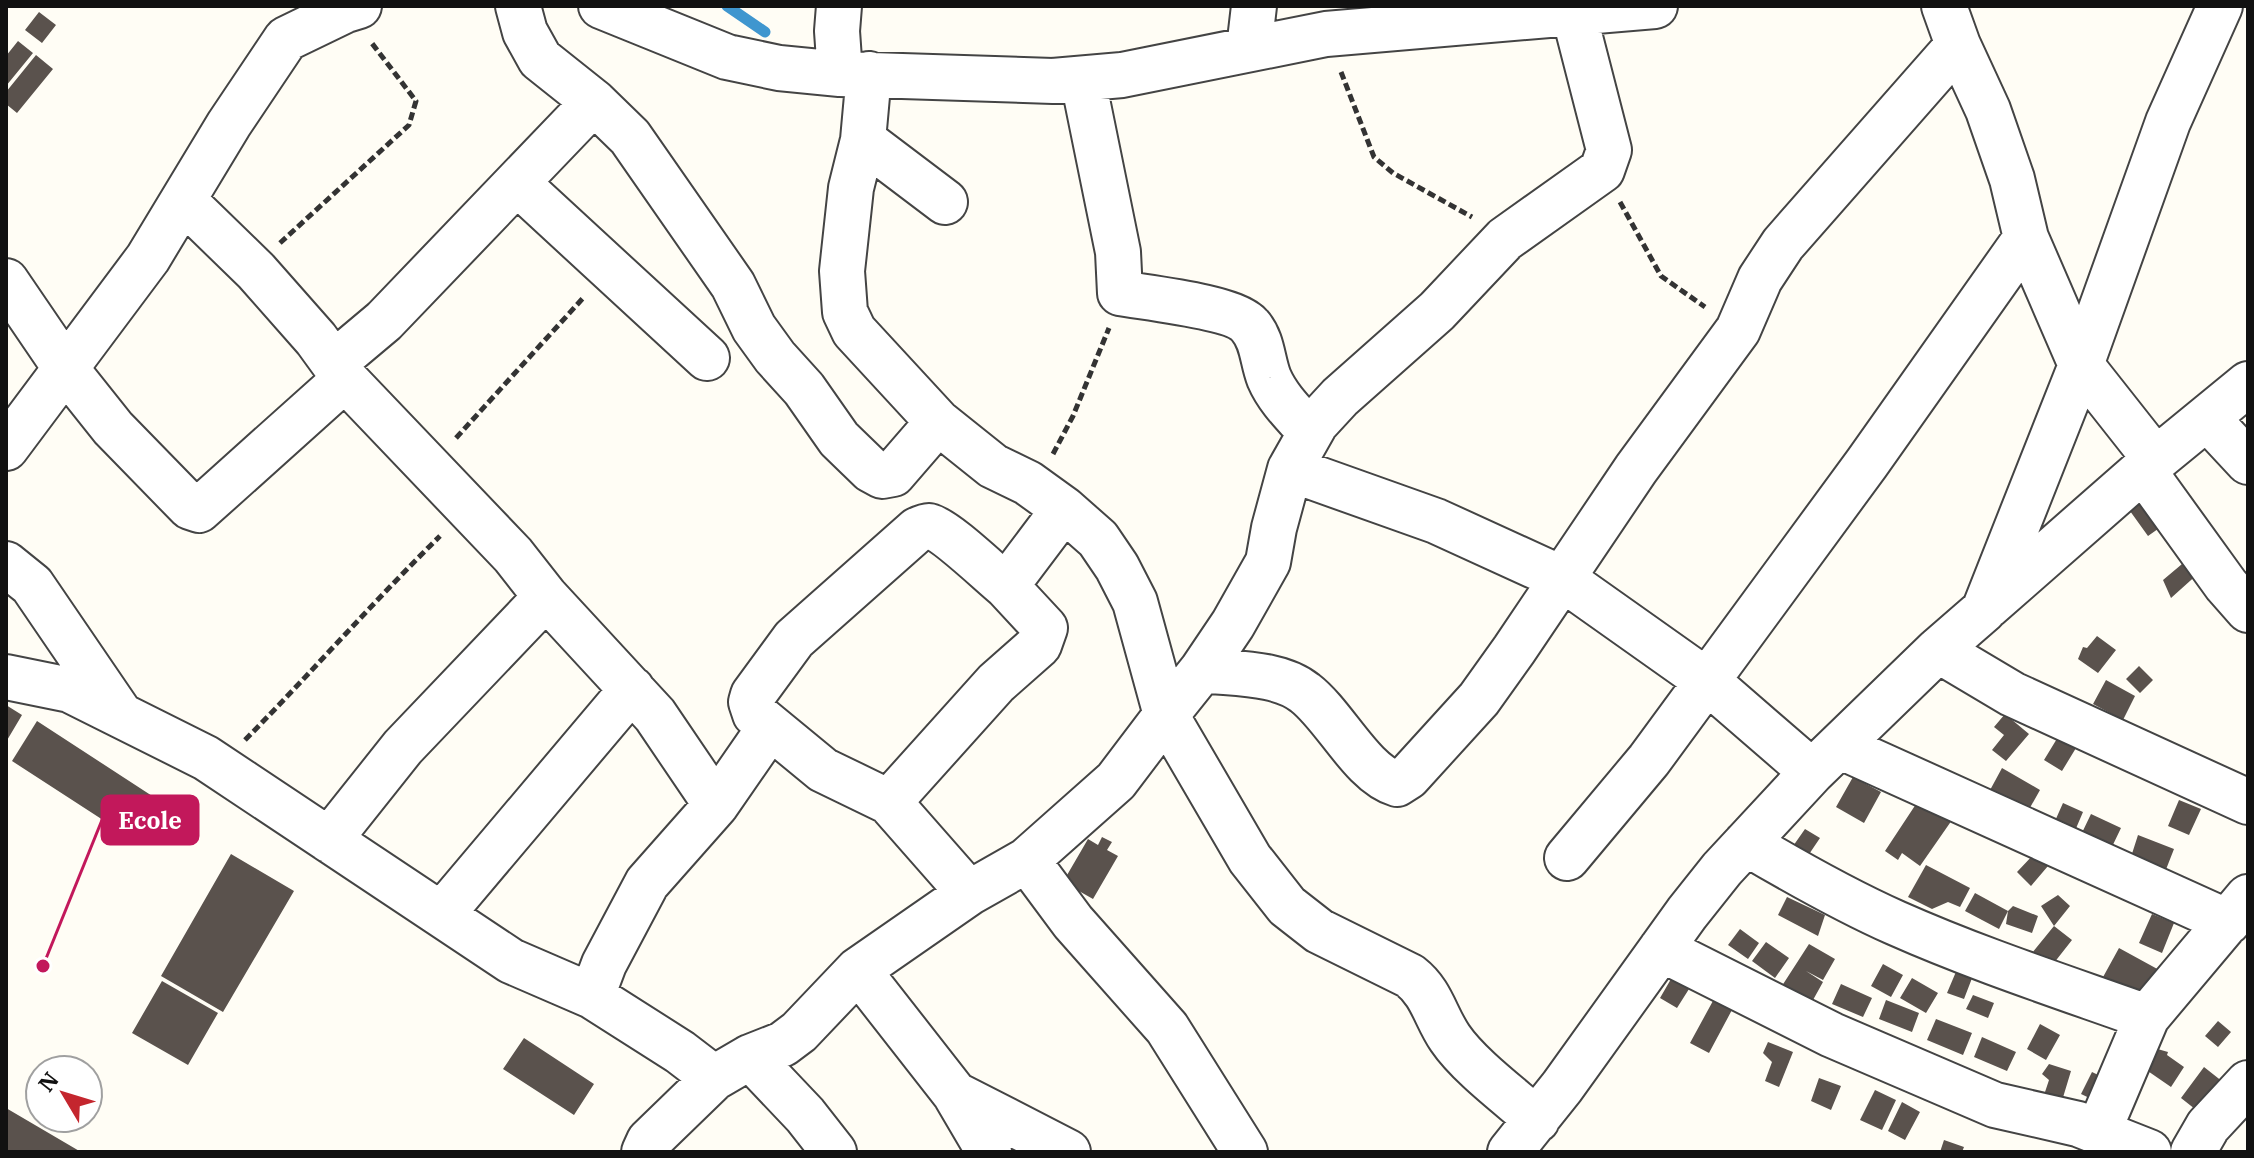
<svg xmlns="http://www.w3.org/2000/svg" width="2254" height="1158" font-family="'IBM Plex Serif',serif">
	<rect width="100%" height="100%" fill="#fffdf5"/>
	<g fill="none" stroke-linecap="round" stroke-linejoin="round">
		<path stroke="#3f96cf" stroke-width="11" d="M727 6 765 32"/>
	</g>
	<path fill="#5a524d" d="M39 12 56 25 42 43 25 30Z
		M18 41 33 53 6 86V56Z
		M36 55 53 69 17 113 6 104V92Z
		M2147 499 2165 524 2148 536 2130 511Z
		M2188 559 2200 572 2171 598 2163 580Z
		M2097 636 2116 650 2098 673 2078 659 2083 647 2087 648Z
		M2139 666 2153 680 2140 693 2126 679Z
		M2106 680 2135 696 2123 720 2093 704Z
		M6 705 22 715 6 742Z
		M2005 714 2029 734 2006 761 1992 750 2004 735 1994 727Z
		M37 721 166 805 140 844 12 761Z
		M2058 737 2076 748 2062 771 2044 760Z
		M2002 768 2040 790 2027 813 1989 792Z
		M1853 777 1881 792 1864 823 1836 807Z
		M1920 798 1952 820 1920 866 1902 853 1898 860 1885 851Z
		M2179 800 2201 809 2189 835 2168 826Z
		M2063 803 2083 812 2068 847 2055 821Z
		M2091 814 2121 828 2109 853 2079 839Z
		M1805 829 1820 838 1799 869 1784 859Z
		M2138 835 2174 849 2165 872 2130 860Z
		M1102 837 1112 842 1107 850 1118 856 1093 899 1063 882 1088 839 1098 845Z
		M231 854 294 891 223 1012 161 976Z
		M2034 854 2048 866 2031 886 2017 872Z
		M1926 865 1970 888 1960 907 1948 902 1932 909 1908 897Z
		M1975 893 2008 911 1999 929 1965 911Z
		M2058 895 2070 906 2054 926 2041 906Z
		M1787 897 1825 915 1818 936 1778 915Z
		M2013 906 2038 916 2032 933 2006 924 2008 911Z
		M2152 914 2174 923 2162 953 2139 943Z
		M2054 926 2072 940 2050 968 2032 953Z
		M1740 929 1759 943 1748 959 1728 945Z
		M1766 942 1789 958 1775 978 1752 961Z
		M1809 944 1835 959 1823 980 1806 971 1823 982 1808 1009 1778 992Z
		M2119 948 2161 971 2139 1011 2097 988Z
		M1883 964 1903 975 1891 997 1871 986Z
		M1958 967 1974 973 1964 999 1947 993Z
		M1912 978 1938 993 1926 1013 1900 998Z
		M1671 979 1689 989 1677 1008 1660 998Z
		M162 981 218 1013 188 1065 132 1033Z
		M1841 984 1872 998 1863 1017 1832 1004Z
		M1973 995 1994 1003 1988 1018 1966 1009Z
		M1714 999 1733 1008 1709 1053 1690 1043Z
		M1886 1000 1919 1013 1912 1032 1879 1019Z
		M1936 1019 1972 1033 1963 1055 1927 1040Z
		M2218 1021 2231 1032 2218 1047 2205 1036Z
		M2040 1024 2060 1035 2046 1060 2027 1049Z
		M1982 1037 2016 1052 2007 1071 1974 1057Z
		M524 1038 594 1084 574 1115 503 1069Z
		M1768 1042 1793 1052 1779 1087 1765 1081 1772 1062 1763 1053Z
		M2154 1048 2168 1052 2167 1055 2184 1067 2171 1087 2142 1067Z
		M2049 1064 2071 1071 2061 1104 2043 1098 2049 1080 2042 1074Z
		M2204 1067 2223 1082 2200 1113 2181 1098Z
		M2092 1072 2119 1085 2102 1104 2081 1094Z
		M1819 1078 1841 1086 1831 1110 1811 1101Z
		M1875 1090 1896 1100 1882 1130 1860 1120Z
		M1902 1102 1920 1112 1905 1140 1888 1131Z
		M6 1108 81 1152H6Z
		M1944 1140 1964 1147 1962 1152H1940Z"/>
	<g fill="none" stroke-linecap="round" stroke-linejoin="round">
		<g stroke="#444" stroke-width="48">
			<path id="minor" d="M518 6 525 32 540 59 594 102 630 137 733 285 754 328 775 357 804 389 839 439 871 470 882 476 893 474 938 422
				M601 6 727 57 779 68 840 74 1053 81 1122 75 1326 34 1655 6
				M839 6 837 31 840 74
				M1944 6 1958 45 1988 110 2012 179 2026 238 2081 365 2156 460
				M1249 49 1254 6
				M1083 80 1118 252 1120 293C1148 298 1235 307 1250 326 1263 341 1262 360 1269 378 1278 399 1295 415 1310 432
				M863 140 945 202
				M517 183 707 358
				M183 200 256 271 316 339 345 379 513 555 546 597 655 715 716 805 647 883 604 964 592 996
				M6 281 66 369 113 428 190 507 199 510 345 379
				M334 363 384 321 594 102
				M2207 418 2248 462
				M6 448 148 258 229 124 286 39 346 10 359 6
				M1290 469 1436 521 1563 579 1707 681 1812 772
				M2143 470 2226 585 2248 610
				M6 564 32 585 120 714
				M1988 606 2143 470 2248 384
				M1938 650 2012 694 2248 802
				M1202 670C1233 674 1279 672 1305 693 1335 716 1362 774 1397 784L1408 777 1479 699 1514 650 1636 469 1738 330 1760 279 1783 244 1958 45
				M6 677 70 690 206 758 511 961 592 996 680 1052 714 1078
				M1839 746 2228 922
				M889 802 823 770 755 714 751 702 753 695 794 639 917 530C921 528 925 526 929 526 946 530 990 573 1006 586
				M716 805 770 727
				M329 840 403 747 546 597
				M1746 843C1795 872 1844 900 1896 923 1977 959 2063 987 2147 1017L2248 897
				M1567 858 1649 760 1867 463 2026 238
				M1027 860 1073 922 1167 1028 1245 1152
				M969 893 889 802 996 683 1039 645 1045 628 1006 586 1064 509
				M442 914 632 689
				M1661 949 1832 1035 1995 1105 2078 1124 2149 1152
				M858 970 955 1094 989 1152
				M750 1057 805 1115 834 1152
				M955 1094 1068 1152
				M1537 1120C1511 1097 1469 1066 1450 1038 1435 1016 1432 993 1410 976L1319 931 1287 906 1250 859 1166 715 1202 670 1233 624 1268 562 1274 528 1290 469 1316 423 1340 397 1437 311 1505 239 1602 170 1609 150 1574 14
				M2099 1130 2147 1017
				M644 1152 649 1141 714 1078 750 1057 783 1044 799 1032 858 970 969 893 1027 860 1116 781 1166 715 1135 602 1117 567 1098 539 1064 509 1028 483 993 466 938 422 854 331 845 312 842 271 851 188 863 140 869 74
				M1510 1152 1562 1087 1687 913 1722 869 1812 772 1938 650 1984 610 2081 365 2168 122 2220 6
				M2193 1152 2208 1126 2248 1083"/>
		</g>
		<path stroke="#333" stroke-width="5" stroke-dasharray="8 4" stroke-linecap="butt" d="M1341 72 1374 157 1393 173 1472 217
			M1620 202 1661 276 1705 307
			M280 243 409 125 416 101 371 42
			M456 438 584 297
			M1053 454 1073 416 1109 328
			M245 740C311 673 373 602 440 536"/>
		<use href="#minor" stroke="#fff" stroke-width="44"/>
	</g>
	<path fill="none" stroke="#c2185b" stroke-width="3" d="M43 966L102 820"/>
	<circle fill="#c2185b" stroke="#fff" stroke-width="3" cx="43" cy="966" r="8"/>
	<rect fill="#c2185b" stroke="#c2185b" stroke-width="3" x="102" y="796" width="96" height="48" rx="8"/>
	<g font-size="24" text-anchor="middle" font-weight="bold" fill="#fff">
		<text x="150" y="829">Ecole</text>
	</g>
	<rect width="2254" height="1158" fill="none" stroke="#111111" stroke-width="16"/>
	<g transform="translate(64 1094) rotate(308)"><circle r="38" fill="#ffffff" stroke="#a0a0a0" stroke-width="2"/>
	<path d="M0-6L14 30L0 20L-14 30Z" fill="#c4262e"/>
	<text y="-12" font-size="22" font-weight="bold" text-anchor="middle" fill="#111111">N</text>
	</g>
</svg>
